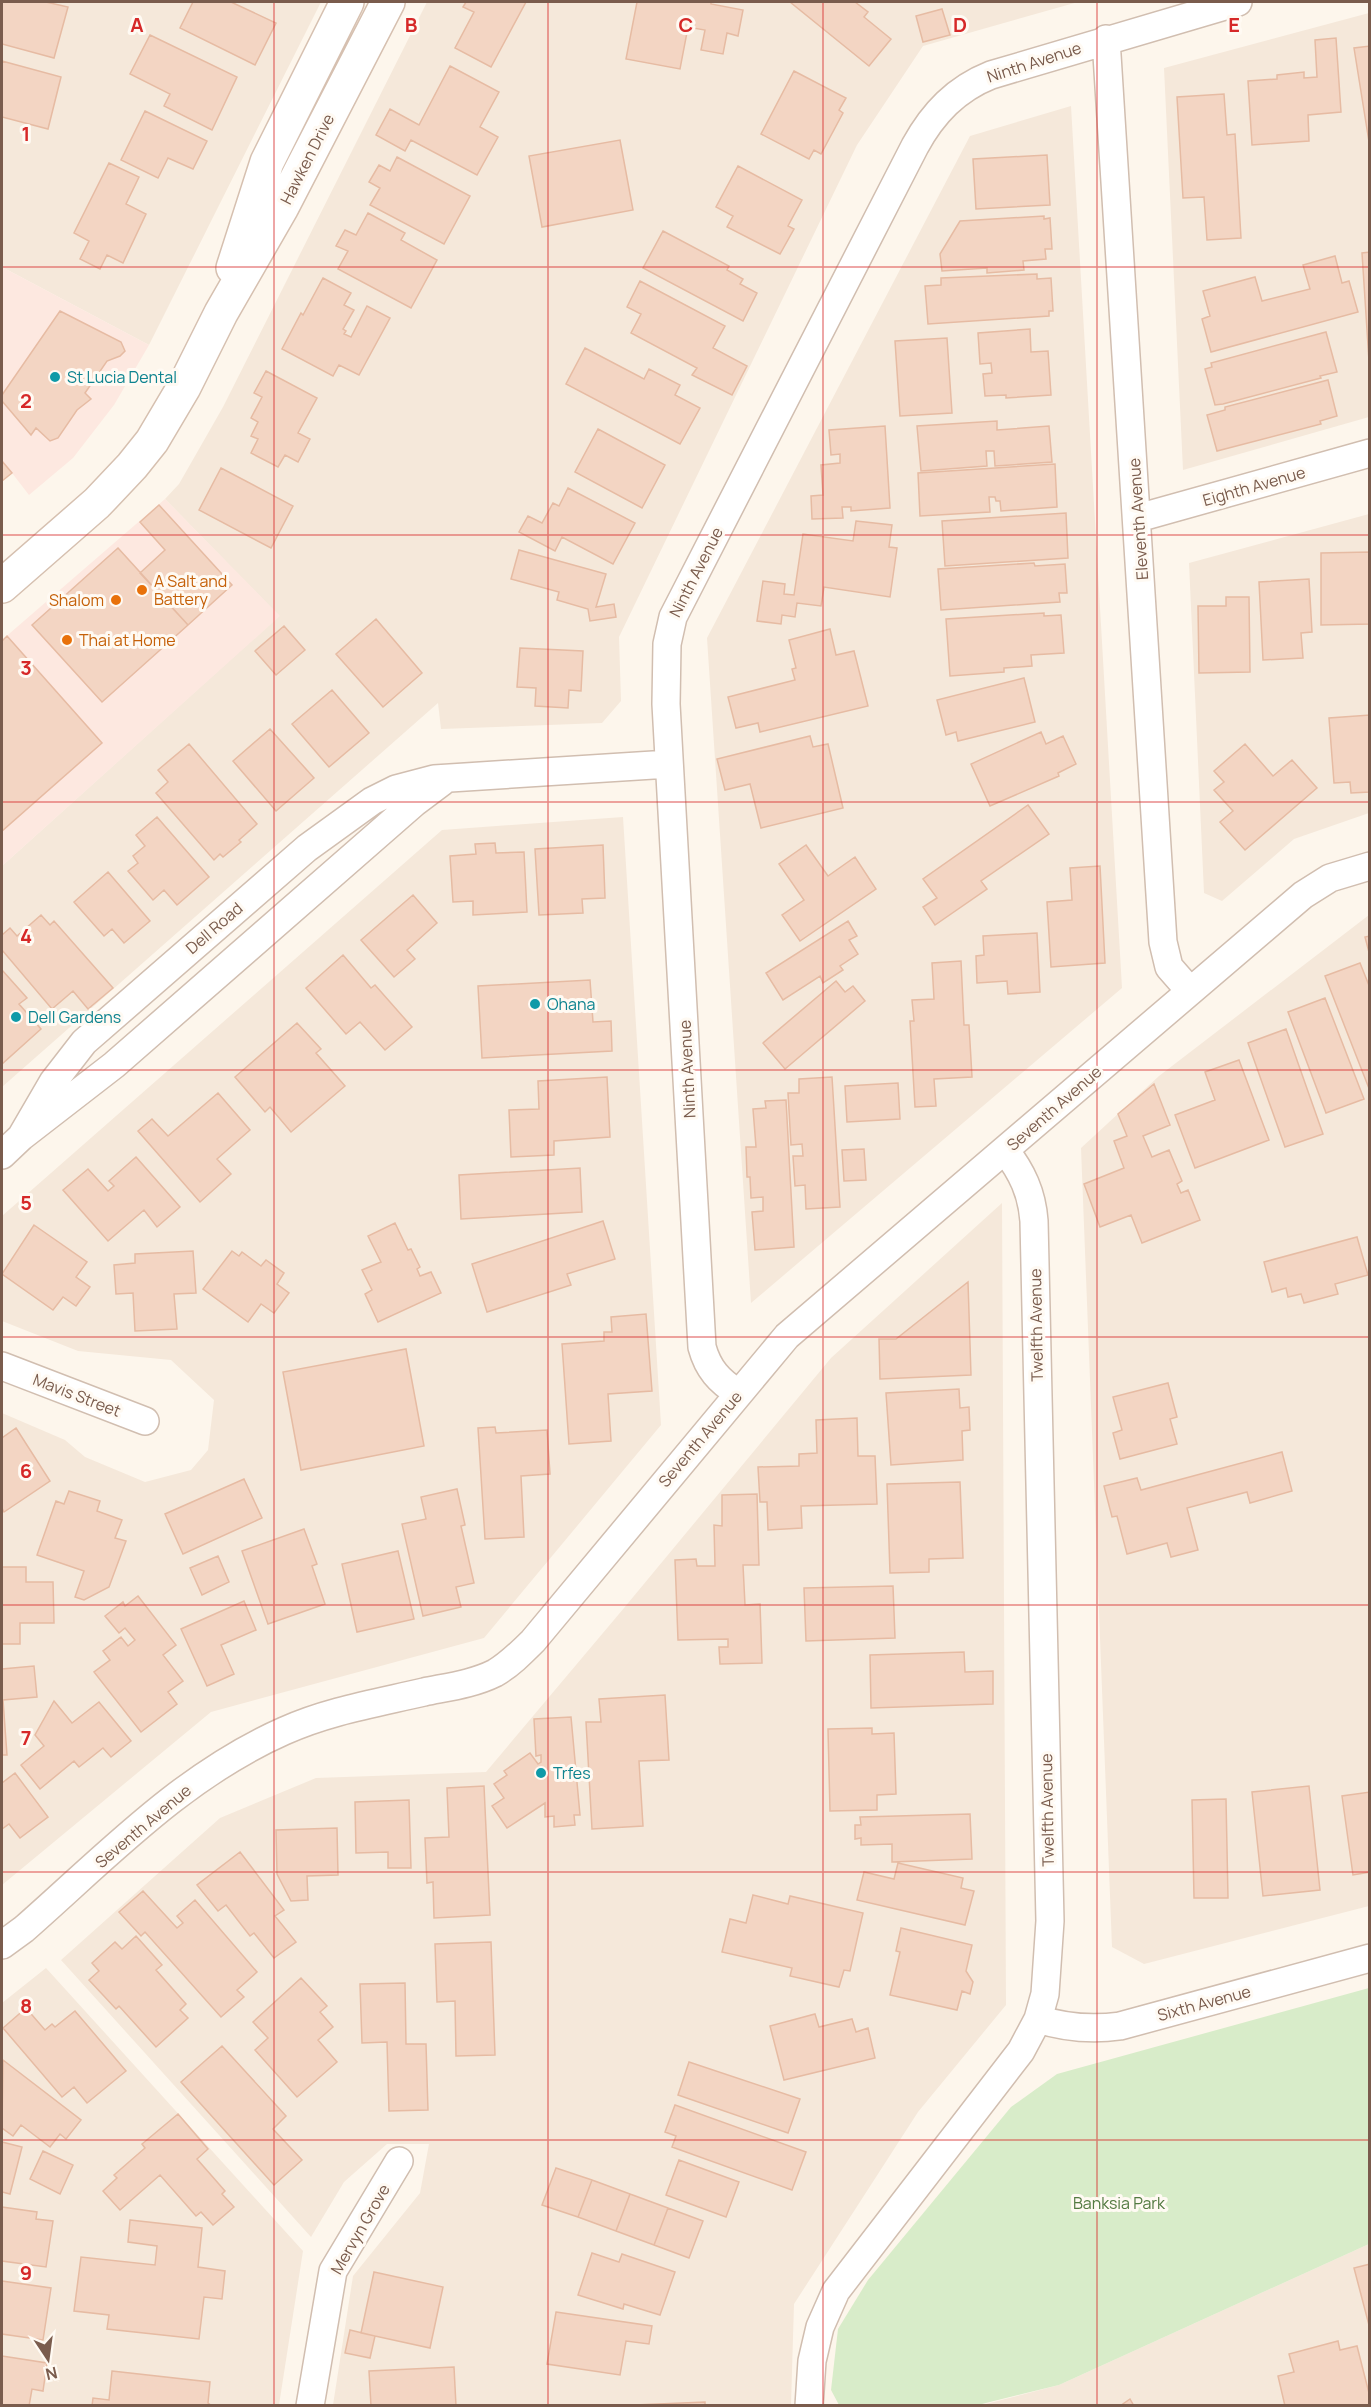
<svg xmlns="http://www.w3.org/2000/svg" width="1371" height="2407" font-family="Manrope,sans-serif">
	<rect width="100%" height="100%" fill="#fdf6ec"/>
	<path fill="#f5e8da" d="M2 2H321L149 345 2 267Z
		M427 2H1078L923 46 857 145 619 637 621 701 602 723 441 729 438 703 2 1087V866L279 616 165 499 179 484 223 407Z
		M1369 13V417L1183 470 1164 68Z
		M1071 106 1122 988 751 1303 707 638 970 136Z
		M1369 514V813L1294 839 1222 901 1204 893 1189 563Z
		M623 817 661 1425 484 1638 211 1712 2 1885V1413L65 1440 85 1457 145 1482 191 1470 208 1450 214 1400 171 1360 78 1351 2 1321V1216L442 830Z
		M1369 915V1906L1144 1964 1112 1947 1081 1148 1159 1076Z
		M1002 1203 1006 2005 918 2112 794 2304 791 2405H333L353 2276 420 2193 429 2144H387L344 2182 311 2237 61 1960 220 1818 316 1778 486 1772 624 1608 831 1358Z
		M46 1968 303 2251 279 2405 2 2406V2003Z
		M1369 2244V2405L978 2406 1059 2385Z"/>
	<path fill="#fde8e0" d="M2 267 149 345 114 405 73 458 29 495 12 473 2 481Z
		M165 499 280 616 2 866V640Z"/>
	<path fill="#d8ecc9" d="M1369 1988V2244L1059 2385 978 2405H839L831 2390 838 2329 868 2280 1011 2107 1057 2074Z"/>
	<path fill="#f3d5c3" stroke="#e6bba3" stroke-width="1.5" d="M2 2H46L68 7 54 58 2 44Z
		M193 2H231L276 23 255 65 180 28Z
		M466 2H526L491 67 455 48 474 12 463 7Z
		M637 2H711V4L743 10 738 36 727 33 723 54 701 50 705 30 688 27 680 69 626 59Z
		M790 2H855L868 12 864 17 891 39 869 66Z
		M942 9 950 35 923 42 916 16Z
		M150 35 237 77 212 130 164 106 170 94 130 74Z
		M1336 38 1341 112 1308 115 1309 141 1252 145 1248 81 1277 79V75L1304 72V78L1317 77 1315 40Z
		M1370 46V148L1354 48Z
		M2 61 61 77 48 129 2 117Z
		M450 66 499 92 480 127 498 137 477 175 411 140 405 151 376 135 390 109 419 125Z
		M794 71 846 98 839 110 843 113 821 154 814 150 809 159 761 134Z
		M1224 94 1227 135 1235 134 1241 238 1207 240 1204 197 1183 198 1177 97Z
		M145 111 207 141 193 169 168 158 158 178 121 160Z
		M620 140 633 210 542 227 529 156Z
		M1047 155 1050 205 976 209 973 159Z
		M397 157 470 196 444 244 370 205 380 188 369 182 379 165 390 171Z
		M109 163 139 177 126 204 146 214 123 263 107 255 100 269 80 259 89 241 74 233Z
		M738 166 802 200 788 226 794 229 780 254 727 227 733 216 716 207Z
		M368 213 405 233 401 240 437 260 411 308 338 269 348 251 336 246 345 230 356 235Z
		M1044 216V219L1050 218 1052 249H1045L1046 259 1023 261 1024 270 987 273V268L942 271 940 254 960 221Z
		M663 231 729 266 727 270 743 279 740 284 757 293 743 321 643 268Z
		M1370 252V361H1369L1362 253Z
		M1335 256 1342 283 1349 281 1358 312 1211 352 1202 319 1210 316 1203 291 1255 277 1262 301 1310 289 1303 265Z
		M1037 274V279L1051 278 1053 311H1049V316L928 324 925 286 941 285V278Z
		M323 278 351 293 344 305 354 310 343 329 346 331 344 334 351 337 367 306 390 318 359 375 339 365 333 376 282 349 301 313 303 315Z
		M640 281 725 326 713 348 747 366 732 395 692 375 697 368 631 333 641 314 627 307Z
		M60 311 121 342 125 351 120 356 107 361 85 393 91 399 77 410 58 438 50 441 36 428 31 435 2 401V395Z
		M1030 329 1031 352 1048 351 1051 395 1006 398V395L985 396 983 374 992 373 991 363 980 364 978 333Z
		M1326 332 1337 372 1320 376 1321 378 1223 404 1215 405 1205 369 1212 367 1211 363Z
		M947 338 952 413 900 416 895 341Z
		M585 348 644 379 649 369 680 385 675 395 700 408 680 444 566 384Z
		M266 371 317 398 298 433 310 439 298 462 285 455 278 467 251 453 258 439 251 436 258 422 251 418 262 397 254 393Z
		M1328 380 1337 416 1320 421 1321 424 1217 451 1207 415 1225 410V407Z
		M997 421V430L1049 426 1052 462 995 466 994 451H986L987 466 921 471 917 426Z
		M885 426 890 508 851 511V507H842L843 518 812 519 811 496 823 495 821 465 840 463V454L831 455 829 430Z
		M598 429 665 465 642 508 575 472Z
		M2 461 12 473 2 481Z
		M1055 464 1057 507 1001 511 1000 501H996L995 497H989L990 512 920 516 918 473Z
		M221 468 293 506 271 548 199 510Z
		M568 488 635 523 613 564 562 537 555 551 519 532 528 516 542 523 553 503 559 506Z
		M159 505 232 585 188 625 140 573 165 550 140 522Z
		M1066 513 1068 558 945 566 942 521Z
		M856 521 892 525 889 547 897 548 890 597 824 587 821 606 797 603 795 617 782 615 781 624 757 621 763 581 785 584 784 594 794 595 803 534 853 541Z
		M118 548 188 625 102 702 32 625Z
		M519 550 606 574 596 607 614 604 616 617 590 621 588 609 557 600 559 592 511 579Z
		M1370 552V624L1321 625V553Z
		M1034 563 1035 566 1065 564 1067 593H1059L1060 602 941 610 938 569Z
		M1309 579 1312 632 1301 633 1303 658 1263 660 1259 582Z
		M1226 597H1249L1250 672 1199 673 1198 606H1226Z
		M1044 613V616L1061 615 1064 653 1031 655 1032 666 1004 668V672L950 676 946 619Z
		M376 619 422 673 383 707 336 654Z
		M284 626 305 650 276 675 255 651Z
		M830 629 836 655 854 651 868 706 760 732 758 723 736 728 728 697 795 680 792 669 796 668 789 640Z
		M7 636 102 743 2 831V641Z
		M520 648 583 651 581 691 569 690 568 708 535 706 536 688 517 687Z
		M1024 678 1035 722 958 741 956 732 946 735 937 700Z
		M332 690 369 733 329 767 292 724Z
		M1370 715V792L1351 793 1350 782 1334 783 1329 718Z
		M270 729 314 778 276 811 233 761Z
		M1041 732 1046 744 1063 736 1076 764 1058 773 1059 776 990 806 971 764Z
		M810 736 813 747 828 744 843 808 761 828 750 784 725 790 717 759Z
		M189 744 257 824 239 840 241 842 223 857 220 854 214 860 156 793 168 782 158 770Z
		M1245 744 1273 776 1292 760 1317 788 1245 850 1220 822 1233 811 1214 790 1224 782 1214 771Z
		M1028 805 1049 834 981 881 987 889 935 925 923 907 937 898 923 879Z
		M157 817 209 877 177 905 164 890 153 900 128 871 138 863 133 856 145 846 136 835Z
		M495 843 496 853 524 852 527 912 473 915V901L453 902 450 856 476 854 475 844Z
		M603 845 605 898 582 899 583 913 539 915 535 849Z
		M806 845 828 876 855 857 876 889 800 941 782 915 804 900 779 864Z
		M1100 866 1105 963 1051 967 1047 902 1072 900 1070 868Z
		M108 872 150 921 124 943 112 929 104 936 74 902Z
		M413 895 437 923 407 950 415 959 394 977 361 940Z
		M41 915 50 925 54 921 113 988 88 1009 73 991 52 1009 2 950V935L10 928 17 936Z
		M848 921 857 936 849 940 858 954 840 966 843 970 823 983 820 976 783 1000 766 973Z
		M1037 933 1040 992 1008 994 1007 981 977 983 976 956 984 955 983 936Z
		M1370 936V956L1365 937Z
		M343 955 371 988 375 985 412 1027 385 1050 360 1022 346 1034 306 988Z
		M961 961 964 1025H969L972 1077 934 1079 936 1106 915 1107 910 1021H914L912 1000 934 999 932 963Z
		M1360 963 1370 988V1091L1325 976Z
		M2 970 27 998 19 1004 41 1029 2 1064Z
		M590 980 593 1022 611 1021 612 1051 482 1058 478 986Z
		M836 981 845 992 853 986 865 1001 785 1069 763 1043Z
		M1325 998 1364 1099 1326 1113 1288 1012Z
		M297 1023 321 1049 316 1053 345 1086 291 1132 270 1107 265 1112 235 1077Z
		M1286 1029 1323 1134 1285 1147 1248 1043Z
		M1239 1060 1269 1140 1195 1168 1175 1115 1215 1100 1205 1072Z
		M607 1077 610 1137 554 1141V1155L511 1157 509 1110 539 1109 538 1081Z
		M832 1077 840 1207 806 1209 805 1185 795 1186 793 1156H803L802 1144 791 1145 788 1093H799V1079Z
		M898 1083 900 1119 847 1122 845 1086Z
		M1154 1084 1170 1125 1143 1136 1152 1157 1169 1150 1182 1181 1177 1184 1181 1193 1188 1190 1200 1220 1142 1243 1131 1215 1100 1227 1084 1184 1124 1168 1114 1141 1127 1136 1118 1114Z
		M218 1093 250 1130 217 1159 231 1174 200 1202 138 1131 152 1119 168 1136Z
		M786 1100 794 1247 755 1250 752 1212 763 1211V1197L751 1198 750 1177H747L746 1147H756L753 1109 766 1108 765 1101Z
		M864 1149 866 1180 844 1181 842 1150Z
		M136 1157 180 1207 157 1227 144 1210 108 1241 63 1190 88 1169 108 1191 114 1186 109 1181Z
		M580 1168 582 1212 461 1219 459 1175Z
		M603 1221 615 1259 567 1274 571 1285 487 1312 472 1264Z
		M395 1223 408 1250 411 1249 420 1267 417 1269 420 1276 431 1272 441 1293 378 1322 365 1294 372 1290 362 1270 381 1262 368 1236Z
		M34 1225 87 1262 76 1277 90 1287 76 1306 63 1297 53 1310 2 1274Z
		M1357 1237 1368 1275 1335 1284 1338 1294 1304 1303 1301 1294 1288 1297 1286 1288 1272 1292 1264 1262Z
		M193 1251 196 1293 174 1294 177 1329 135 1331 133 1293 116 1294 114 1265 135 1263V1254Z
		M232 1251 239 1256 242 1252 261 1266 266 1260 284 1273 277 1284 289 1293 274 1313 261 1304 248 1322 203 1289Z
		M968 1282 971 1375 880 1379 879 1339H896Z
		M646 1314 652 1391 608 1394 611 1441 569 1444 562 1344 604 1341V1332H612L611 1317Z
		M406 1349 424 1446 301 1470 283 1372Z
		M1168 1383 1177 1417 1170 1419 1177 1444 1120 1459 1113 1433 1122 1430 1113 1397Z
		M959 1389 960 1408 969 1407 970 1430 962 1431 963 1460 891 1465 886 1393Z
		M857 1418 858 1456H875L877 1504 801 1506 802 1528 768 1530 767 1502H760L758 1467 799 1466V1454L817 1453 816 1420Z
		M495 1427 496 1433 547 1430 550 1474 521 1476 524 1537 485 1539 478 1428Z
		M16 1428 50 1481 4 1512 2 1508V1438Z
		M1282 1452 1292 1491 1250 1503 1247 1492 1187 1508 1198 1550 1171 1557 1167 1543 1127 1554 1117 1516 1112 1517 1104 1486 1137 1478 1141 1490Z
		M244 1479 262 1518 183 1554 165 1514Z
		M960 1482 963 1558 929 1559V1572L890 1573 887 1484Z
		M457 1489 465 1525 461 1526 474 1583 456 1587 461 1607 423 1616 402 1524 426 1519 421 1497Z
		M69 1491 100 1501 97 1511 122 1520 115 1538 126 1541 109 1587 84 1600 75 1597 84 1571 37 1555 56 1501 64 1504Z
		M757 1494 759 1565H743L745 1605 760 1604 762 1663 720 1664 719 1647H728V1639L678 1640 675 1560 696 1559 697 1566H715L714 1525 722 1526V1495Z
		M304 1529 317 1564 312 1566 325 1604 268 1624 242 1551Z
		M398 1551 414 1619 357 1632 342 1564Z
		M218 1556 229 1582 202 1595 190 1568Z
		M2 1567H26V1582H53L54 1623H20V1644H2Z
		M893 1586 895 1638 806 1641 804 1588Z
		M138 1596 176 1645 163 1655 183 1681 168 1692 177 1704 141 1732 94 1672 110 1660 103 1651 121 1637 128 1646 135 1640 125 1628 119 1633 105 1616 123 1602 125 1606Z
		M244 1601 256 1630 221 1645 234 1674 207 1686 181 1629Z
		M964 1652 965 1672 993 1671V1704L871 1708 870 1655Z
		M34 1666 37 1697 3 1700 7 1755H2V1669Z
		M665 1695 669 1760 639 1761 643 1826 592 1829 586 1722H601L599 1699Z
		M54 1701 72 1723 99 1702 131 1741 111 1757 103 1748 79 1767 74 1761 40 1789 21 1765 44 1746 35 1735Z
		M571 1717 580 1815H574L575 1825 554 1827V1816L545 1817V1803L507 1828 492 1806 504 1798 494 1784 507 1775 504 1771 530 1753 538 1764 541 1762V1755L536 1756 534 1719Z
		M872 1728V1734L894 1733 896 1794 877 1795V1810L830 1811 828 1729Z
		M15 1773 48 1817 20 1838 9 1824 2 1829V1783Z
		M484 1786 490 1915 434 1918 433 1882 427 1883 425 1838 449 1837 447 1788Z
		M1309 1786 1320 1890 1263 1896 1252 1792Z
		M1370 1792V1872L1353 1875 1342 1796Z
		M1226 1799 1228 1898H1194L1192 1800Z
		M409 1800 411 1868H388V1852L356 1853 355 1802Z
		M970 1814 972 1859 892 1862V1844L861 1845V1838L855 1839V1825H861L860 1817Z
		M337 1828 338 1875 307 1876 308 1900 291 1901 277 1874 276 1830Z
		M240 1852 284 1910 275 1916 296 1942 274 1958 254 1933 250 1936 226 1905 218 1911 197 1885Z
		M898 1863 963 1878 961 1888 974 1891 965 1925 857 1900 864 1872 894 1879Z
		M143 1891 177 1928 183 1923 177 1916 195 1900 257 1972 237 1990 244 1997 221 2017 145 1932 141 1936 119 1912Z
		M753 1895 788 1904 790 1896 863 1913 850 1971 844 1970 839 1987 790 1976 792 1968 722 1952 730 1919 746 1923Z
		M901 1928 972 1945 966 1971 973 1982 970 1994 962 1991 957 2010 890 1995 900 1952 896 1951Z
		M136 1936 162 1965 156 1970 186 2004 180 2010 188 2018 156 2047 119 2006 116 2009 89 1980 99 1971 92 1963 115 1942 122 1949Z
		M491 1942 495 2055 456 2056 455 2001 437 2002 435 1944Z
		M301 1978 327 2006 320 2012 333 2027 318 2040 337 2062 297 2097 255 2050 268 2038 253 2022Z
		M405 1983 406 2044H426L428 2110 389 2111 387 2042 362 2043 360 1984Z
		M26 2008 45 2030 52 2024 55 2027 75 2011 126 2071 87 2103 74 2087 62 2097 3 2028Z
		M815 2014 819 2027 852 2019 856 2032 868 2028 875 2058 784 2080 770 2026Z
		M222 2046 286 2116 273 2129 302 2160 274 2185 181 2082Z
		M3 2060 81 2120 66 2139 60 2134 50 2147 21 2125 13 2136 2 2128Z
		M689 2062 800 2099 788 2133 678 2095Z
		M675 2105 806 2152 792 2190 672 2147 676 2136 665 2132Z
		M178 2114 208 2149 197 2159 225 2191 222 2194 234 2207 213 2225 201 2212 196 2216 160 2175 120 2210 103 2191 117 2178 114 2175 145 2148 142 2144Z
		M2 2142 22 2147 10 2194 2 2192Z
		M43 2151 73 2165 60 2194 30 2179Z
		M679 2160 739 2182 726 2217 666 2195Z
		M556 2168 592 2180 578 2217 542 2205Z
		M592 2180 630 2194 616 2231 578 2217Z
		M630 2194 668 2208 654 2245 616 2231Z
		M2 2207 37 2212 36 2219 53 2221 46 2267 2 2261Z
		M668 2208 703 2221 689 2258 654 2245Z
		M130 2220 202 2228 198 2267 225 2271 222 2299 204 2297 199 2339 107 2329 109 2315 74 2311 81 2257 155 2265 157 2246 128 2242Z
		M592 2253 619 2262 622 2254 675 2272 660 2315 624 2304 623 2309 578 2295Z
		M1370 2264V2329L1354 2268Z
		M374 2272 443 2287 430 2348 361 2333Z
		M2 2281 51 2288 43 2340 2 2334Z
		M556 2312 652 2326 649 2344 626 2341 620 2375 547 2364Z
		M350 2330 375 2336 370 2358 345 2353Z
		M1338 2341 1340 2350 1357 2346 1370 2397V2406H1285L1278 2376 1294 2372 1289 2354Z
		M2 2356 47 2363 43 2391 32 2389 29 2406H2Z
		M454 2367 456 2406H371L369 2371Z
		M112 2371 210 2382 208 2403 212 2406H92L93 2398 109 2400Z
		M1130 2399 1134 2406H1120Z
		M705 2402V2406H635V2405Z"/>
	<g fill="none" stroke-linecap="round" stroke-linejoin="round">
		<g stroke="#d1beb0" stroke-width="30">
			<path id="minor" d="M1106 39 1163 942 1169 967 1190 991
				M1138 518 1370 453
				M21 1137 53 1082 84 1042 307 848 372 801 396 789 434 779 669 764
				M2 1155 21 1137 114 1065 414 803 442 782
				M2 1366 145 1421
				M738 1393C719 1381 708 1369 702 1347L666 704 667 644 673 617 915 146C933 113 956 89 991 75L1238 2
				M2 1945 24 1929C106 1857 182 1776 284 1731 328 1711 377 1703 424 1692 448 1687 473 1684 495 1673 509 1665 521 1653 533 1641L787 1336 1303 895 1330 878 1370 866
				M1038 2019C1066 2028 1091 2030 1120 2026L1370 1958
				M310 2406 333 2271 399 2161
				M809 2406 812 2361 820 2327 836 2291 1021 2051 1038 2019 1045 1994 1050 1921 1034 1221C1032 1193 1022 1172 1005 1150"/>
		</g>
		<g stroke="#d6c0b0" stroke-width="36">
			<path id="secondary" d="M233 268 267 162 347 2
				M2 586 97 503 132 466 152 441 184 387 221 313 282 207 388 2"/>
		</g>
		<use href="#minor" stroke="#fff" stroke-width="27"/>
		<use href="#secondary" stroke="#fff" stroke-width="33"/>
	</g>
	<path fill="none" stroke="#d62828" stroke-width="1.5" stroke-opacity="0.55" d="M274 2V2406M548 2V2406M823 2V2406M1097 2V2406M2 267H1370M2 535H1370M2 802H1370M2 1070H1370M2 1337H1370M2 1605H1370M2 1872H1370M2 2140H1370"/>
	<g fill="#0f9aa8" stroke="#fffaf3" stroke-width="2">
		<circle cx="55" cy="377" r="6"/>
		<circle cx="535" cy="1004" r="6"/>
		<circle cx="16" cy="1017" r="6"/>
		<circle cx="541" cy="1773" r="6"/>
	</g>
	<g fill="#e8710a" stroke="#fffaf3" stroke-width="2">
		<circle cx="142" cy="590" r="6"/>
		<circle cx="116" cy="600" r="6"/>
		<circle cx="67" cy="640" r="6"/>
	</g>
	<g text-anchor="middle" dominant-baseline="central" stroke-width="6" stroke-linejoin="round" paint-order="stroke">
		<g font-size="16" fill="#7a5c4d" stroke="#fffaf3">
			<text transform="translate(1034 62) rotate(-18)">Ninth Avenue</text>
			<text transform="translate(307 159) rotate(-63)">Hawken Drive</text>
			<text transform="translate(1254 486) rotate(-16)">Eighth Avenue</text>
			<text transform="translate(1138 519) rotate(-94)">Eleventh Avenue</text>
			<text transform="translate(696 572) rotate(-63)">Ninth Avenue</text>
			<text transform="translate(214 928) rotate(-41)">Dell Road</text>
			<text transform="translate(687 1069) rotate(-93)">Ninth Avenue</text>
			<text transform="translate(1054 1108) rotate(-41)">Seventh Avenue</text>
			<text transform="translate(1036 1325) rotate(-91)">Twelfth Avenue</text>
			<text transform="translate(77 1395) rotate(21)">Mavis Street</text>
			<text transform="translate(700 1439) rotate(-50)">Seventh Avenue</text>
			<text transform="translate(1047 1810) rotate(-91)">Twelfth Avenue</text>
			<text transform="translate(143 1826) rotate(-40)">Seventh Avenue</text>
			<text transform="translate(1204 2003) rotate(-15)">Sixth Avenue</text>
			<text transform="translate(360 2229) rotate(-60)">Mervyn Grove</text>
		</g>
		<g font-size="16" fill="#0d838f" stroke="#fffaf3" text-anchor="start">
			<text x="67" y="377">St Lucia Dental</text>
			<text x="547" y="1004">Ohana</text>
			<text x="28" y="1017">Dell Gardens</text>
			<text x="553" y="1773">Trfes</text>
		</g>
		<g font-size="16" fill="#c56008" stroke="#fffaf3" text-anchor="start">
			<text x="154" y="581">A Salt and<tspan x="154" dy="18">Battery</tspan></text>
			<text x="104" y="600" text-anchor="end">Shalom</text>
			<text x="79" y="640">Thai at Home</text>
		</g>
		<g font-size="16" fill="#537a41" stroke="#fffaf3">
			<text x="1119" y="2203">Banksia Park</text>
		</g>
	</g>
	<g font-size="20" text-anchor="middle" font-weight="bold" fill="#d62828" stroke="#fffaf3" stroke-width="6" stroke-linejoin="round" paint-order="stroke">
		<text x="137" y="32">A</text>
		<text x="411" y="32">B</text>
		<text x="686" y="32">C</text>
		<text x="960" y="32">D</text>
		<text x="1234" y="32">E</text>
		<text x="26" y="141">1</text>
		<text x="26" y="408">2</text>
		<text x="26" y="675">3</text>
		<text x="26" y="943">4</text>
		<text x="26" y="1210">5</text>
		<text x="26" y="1478">6</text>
		<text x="26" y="1745">7</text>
		<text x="26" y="2013">8</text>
		<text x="26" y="2280">9</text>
	</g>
	<rect width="1371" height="2407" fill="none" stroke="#7a5c4d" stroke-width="6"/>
	<g transform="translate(48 2359) rotate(167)" stroke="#fffaf3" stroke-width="4.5" paint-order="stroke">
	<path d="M0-4.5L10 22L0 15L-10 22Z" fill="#7a5c4d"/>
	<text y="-9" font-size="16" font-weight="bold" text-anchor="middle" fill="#7a5c4d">N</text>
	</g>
</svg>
